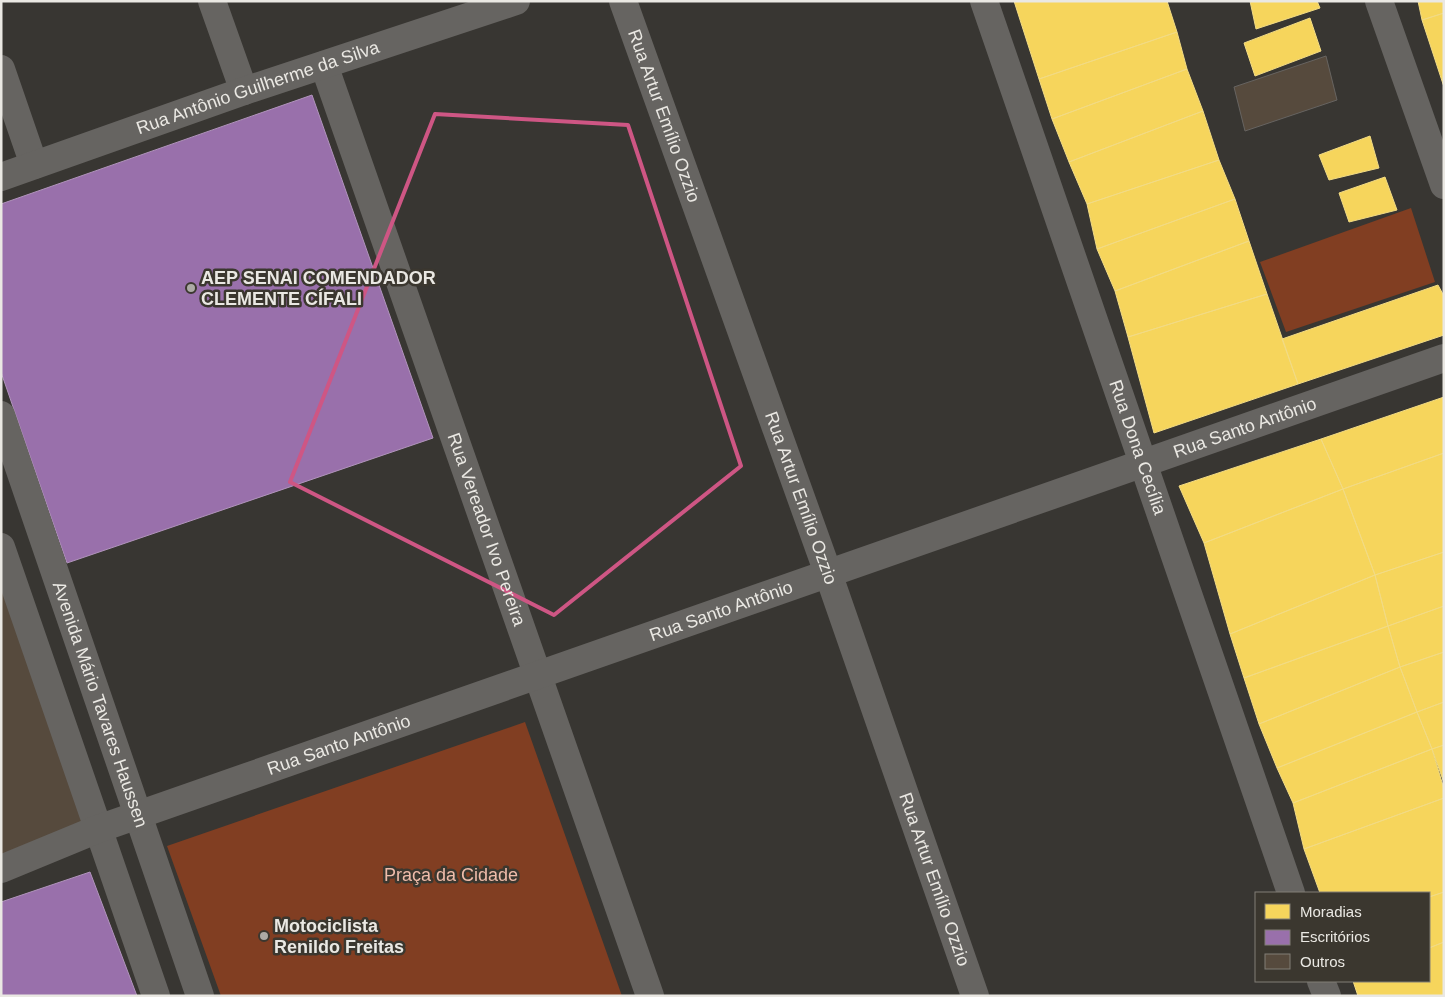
<svg xmlns="http://www.w3.org/2000/svg" width="1445" height="997" font-family="Helvetica,sans-serif">
	<rect width="100%" height="100%" fill="#383632"/>
	<path fill="#813e22" d="M1411 208 1435 282 1286 332 1260 262Z
		M525 722 622 996H221L167 846Z"/>
	<path fill="#f6d55c" stroke="#f2db84" d="M1014 1H1167L1177 32 1039 79Z
		M1250 1H1317L1320 8 1256 29Z
		M1418 1H1444V13L1422 20Z
		M1444 13V87L1422 20Z
		M1310 18 1321 51 1255 76 1244 43Z
		M1177 32 1187 69 1052 119 1039 79Z
		M1187 69 1203 111 1069 162 1052 119Z
		M1203 111 1219 160 1087 204 1069 162Z
		M1370 136 1379 168 1329 180 1319 155Z
		M1219 160 1235 199 1097 249 1087 204Z
		M1385 177 1397 210 1349 222 1339 193Z
		M1235 199 1249 241 1115 291 1097 249Z
		M1249 241 1267 294 1128 337 1115 291Z
		M1438 285 1444 296V335L1298 384 1282 339Z
		M1267 294 1298 384 1154 433 1128 337Z
		M1444 397V453L1343 489 1321 439Z
		M1321 439 1343 489 1204 543 1179 486Z
		M1444 453V552L1375 575 1343 489Z
		M1343 489 1375 575 1230 634 1204 543Z
		M1444 552V606L1388 626 1375 575Z
		M1375 575 1388 626 1244 678 1230 634Z
		M1444 606V652L1400 667 1388 626Z
		M1388 626 1400 667 1259 724 1244 678Z
		M1444 652V702L1417 712 1400 667Z
		M1400 667 1417 712 1277 768 1259 724Z
		M1444 702V745L1432 749 1417 712Z
		M1417 712 1432 749 1293 803 1277 768Z
		M1444 745V783L1432 749Z
		M1432 749 1444 789V798L1304 849 1293 803Z
		M1444 798V892L1429 897V893H1320L1304 849Z
		M1444 892V942L1429 948V897Z
		M1444 942V996H1358L1353 981H1429V948Z"/>
	<path fill="#9970ab" stroke="#b194bc" d="M312 95 433 438 67 563 1 372V204Z
		M90 872 137 996H1V902Z"/>
	<path fill="#564a3d" stroke="#676461" d="M1326 56 1337 100 1245 131 1234 87Z
		M1 563 89 826 1 855Z"/>
	<g fill="none" stroke-linecap="round" stroke-linejoin="round">
		<g stroke="#666461" stroke-width="28">
			<path d="M212 1 244 91"/>
			<path id="s1" d="M623 1 828 573 975 996"/>
			<path id="s2" d="M984 1 1291 893"/>
			<path d="M1379 1 1444 185"/>
			<path id="s3" d="M324 65 650 996"/>
			<path d="M1 69 34 165"/>
			<path id="s4" d="M1 177 244 91 516 1"/>
			<path id="s5" d="M1 415 200 996"/>
			<path d="M1 547 156 996"/>
			<path id="s6" d="M1 869 98 829 1444 358"/>
			<path d="M1321 981 1327 996"/>
		</g>
	</g>
	<path fill="none" stroke="#ce5684" stroke-width="4" stroke-linejoin="round" d="M435 114 628 125 741 466 554 615 290 482Z"/>
	<g fill="#acaaa5" stroke="#3b372f" stroke-width="2">
		<circle cx="191" cy="288" r="5"/>
		<circle cx="264" cy="936" r="5"/>
	</g>
	<g text-anchor="middle" dominant-baseline="central" stroke-width="5" stroke-linejoin="round" paint-order="stroke">
		<g font-size="18" fill="#eae8e3" stroke="#3b372f">
			<text stroke="none"><textPath href="#s4" startOffset="272">Rua Antônio Guilherme da Silva</textPath></text>
			<text stroke="none"><textPath href="#s1" startOffset="122">Rua Artur Emílio Ozzio</textPath></text>
			<text stroke="none"><textPath href="#s6" startOffset="1320">Rua Santo Antônio</textPath></text>
			<text stroke="none"><textPath href="#s2" startOffset="472">Rua Dona Cecília</textPath></text>
			<text stroke="none"><textPath href="#s1" startOffset="528">Rua Artur Emílio Ozzio</textPath></text>
			<text stroke="none"><textPath href="#s3" startOffset="492">Rua Vereador Ivo Pereira</textPath></text>
			<text stroke="none"><textPath href="#s6" startOffset="765">Rua Santo Antônio</textPath></text>
			<text stroke="none"><textPath href="#s5" startOffset="306">Avenida Mário Tavares Haussen</textPath></text>
			<text stroke="none"><textPath href="#s6" startOffset="360">Rua Santo Antônio</textPath></text>
			<text stroke="none"><textPath href="#s1" startOffset="932">Rua Artur Emílio Ozzio</textPath></text>
		</g>
		<g font-size="18" font-weight="bold" fill="#eae8e3" stroke="#3b372f" text-anchor="start">
			<text x="201" y="278">AEP SENAI COMENDADOR<tspan x="201" dy="21">CLEMENTE CÍFALI</tspan></text>
			<text x="274" y="926">Motociclista<tspan x="274" dy="21">Renildo Freitas</tspan></text>
		</g>
		<g font-size="18" fill="#efbcaa" stroke="#3b372f">
			<text x="451" y="875">Praça da Cidade</text>
		</g>
	</g>
	<rect width="1445" height="997" fill="none" stroke="#eae8e3" stroke-width="5"/>
	<rect x="1255" y="892" width="175" height="90" fill="#3b372f" stroke="#817e77"/>
	<rect x="1265" y="904" width="25" height="15" fill="#f6d55c" stroke="#817e77"/>
	<text x="1300" y="917" font-size="15" fill="#eae8e3">Moradias</text>
	<rect x="1265" y="930" width="25" height="15" fill="#9970ab" stroke="#817e77"/>
	<text x="1300" y="942" font-size="15" fill="#eae8e3">Escritórios</text>
	<rect x="1265" y="954" width="25" height="15" fill="#564a3d" stroke="#817e77"/>
	<text x="1300" y="967" font-size="15" fill="#eae8e3">Outros</text>
</svg>
